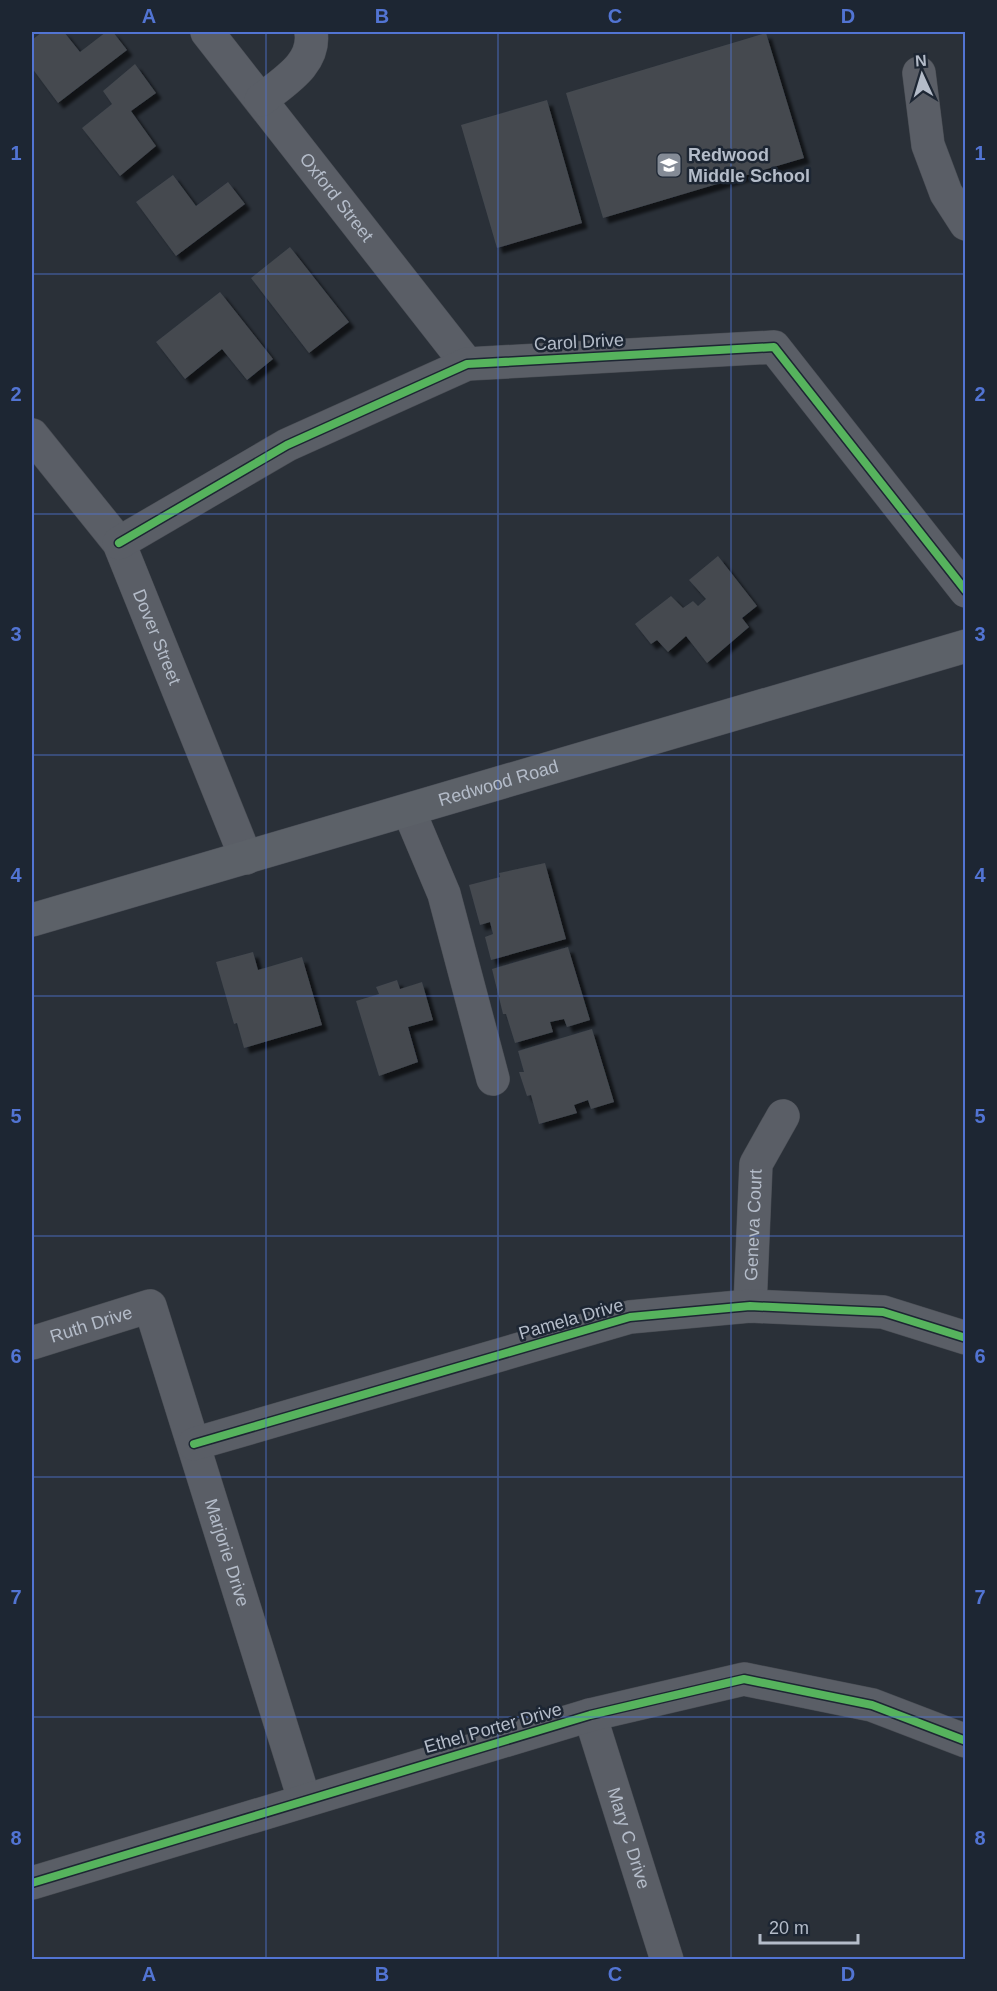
<svg xmlns="http://www.w3.org/2000/svg" width="997" height="1991" font-family="Arial,sans-serif">
	<defs>
		<filter id="shadow"><feDropShadow dx="5.5" dy="5.5" stdDeviation="1.5" flood-color="#0009"/></filter>
	</defs>
	<rect width="100%" height="100%" fill="#2a3038"/>
	<path fill="#444950" filter="url(#shadow)" d="M42 32H64L80 52 106 32H113L127 50 58 103 32 68V40Z
		M766 33 804 158 603 218 566 93Z
		M135 64 156 93 131 111 156 146 120 176 82 128 112 104 103 91Z
		M547 100 582 223 497 248 461 125Z
		M173 175 196 206 228 182 245 204 176 256 136 202Z
		M290 247 349 322 309 353 251 278Z
		M220 292 273 359 247 380 222 349 185 379 156 342Z
		M718 556 757 606 742 618 749 627 707 663 686 636 668 652 657 640 651 644 635 624 671 596 683 608 693 601 698 606 706 599 689 580Z
		M545 863 566 939 491 960 485 937 493 934 490 922 480 925 469 885 500 877 499 873Z
		M568 947 590 1020 567 1027 564 1019 550 1022 553 1032 515 1043 506 1014H503L492 969Z
		M253 952 258 970 302 957 322 1025 244 1048 237 1023 234 1024 216 962Z
		M397 980 400 989 422 982 433 1020 408 1027 418 1062 379 1076 356 1001 379 994 376 987Z
		M592 1029 614 1102 591 1109 588 1100 574 1105 577 1113 539 1124 531 1095 527 1096 519 1072H524L518 1051Z"/>
	<g fill="none" stroke-linecap="round" stroke-linejoin="round">
		<g stroke="#484c53" stroke-width="34">
			<g id="minor">
				<path id="s1" d="M207 32 467 364"/>
				<path d="M919 73 928 145 946 193 966 224"/>
				<path d="M261 100C283 82 316 64 311 32"/>
				<path id="s2" d="M32 435 119 543 246 858"/>
				<path d="M119 543 287 445 467 364 774 347 966 591"/>
				<path d="M409 811 444 894 493 1079"/>
				<path id="s3" d="M750 1306 756 1164 783 1116"/>
				<path id="s4" d="M32 1343 150 1306 304 1799"/>
				<path d="M194 1444 630 1317 750 1306 883 1312 966 1338"/>
				<path id="s5" d="M590 1715 667 1960"/>
				<path d="M32 1883 590 1715 744 1679 872 1705 966 1741"/>
			</g>
		</g>
		<g stroke="#484c55" stroke-width="34">
			<g id="major">
				<path id="s6" d="M32 920 966 646"/>
			</g>
		</g>
		<use href="#minor" stroke="#5a5e66" stroke-width="33"/>
		<use href="#major" stroke="#5c6168" stroke-width="33"/>
		<g stroke="#1d2633" stroke-width="11">
			<path id="cycleway" d="M119 543 287 445 467 364 774 347 966 591
				M194 1444 630 1317 750 1306 883 1312 966 1338
				M32 1883 590 1715 744 1679 872 1705 966 1741"/>
		</g>
		<use href="#cycleway" stroke="#56b35d" stroke-width="8"/>
	</g>
	<path fill="none" stroke="#5274d3" stroke-width="1.5" stroke-opacity="0.55" d="M266 32V1960M498 32V1960M731 32V1960M32 274H966M32 514H966M32 755H966M32 996H966M32 1236H966M32 1477H966M32 1717H966"/>
	<defs>
		<g id="school-square" transform="scale(1.35)"><rect x="-9" y="-9" width="18" height="18" rx="4" fill="#848b96" stroke="#1d2633"/><path d="M0-5L7-2L0 1L-7-2ZM-4 1L0 2.5L4 1V4Q0 6-4 4Z" fill="#fff"/></g>
	</defs>
	<g fill-rule="evenodd">
		<use href="#school-square" x="669" y="165"/>
	</g>
	<g text-anchor="middle" dominant-baseline="central" stroke-width="5" stroke-linejoin="round" paint-order="stroke">
		<g font-size="18" font-weight="bold" fill="#b4bcc9" stroke="#1d2633" text-anchor="start">
			<text x="688" y="155">Redwood<tspan x="688" dy="21">Middle School</tspan></text>
		</g>
		<g font-size="18" fill="#b4bcc9" stroke="#1d2633">
			<text stroke="none"><textPath href="#s1" startOffset="210">Oxford Street</textPath></text>
			<text transform="translate(579 342) rotate(-3)">Carol Drive</text>
			<text stroke="none"><textPath href="#s2" startOffset="240">Dover Street</textPath></text>
			<text stroke="none"><textPath href="#s6" startOffset="486">Redwood Road</textPath></text>
			<text stroke="none"><textPath href="#s3" startOffset="81">Geneva Court</textPath></text>
			<text transform="translate(571 1319) rotate(-16)">Pamela Drive</text>
			<text stroke="none"><textPath href="#s4" startOffset="62">Ruth Drive</textPath></text>
			<text stroke="none"><textPath href="#s4" startOffset="382">Marjorie Drive</textPath></text>
			<text transform="translate(493 1728) rotate(-16)">Ethel Porter Drive</text>
			<text stroke="none"><textPath href="#s5" startOffset="129">Mary C Drive</textPath></text>
		</g>
	</g>
	<rect width="997" height="1991" fill="none" stroke="#1d2633" stroke-width="66"/>
	<g transform="translate(922 75) rotate(356)" stroke="#1d2633" stroke-width="4.5" paint-order="stroke">
	<path d="M0-4.5L10 22L0 15L-10 22Z" fill="#b4bcc9"/>
	<text y="-9" font-size="16" font-weight="bold" text-anchor="middle" fill="#b4bcc9">N</text>
	</g>
	<path d="M760 1934v9h98v-9" fill="none" stroke="#b4bcc9" stroke-width="3"/>
	<text x="769" y="1934" font-size="18" fill="#b4bcc9" stroke="#1d2633" stroke-width="4.5" paint-order="stroke">20 m</text>
	<rect x="33" y="33" width="931" height="1925" fill="none" stroke="#5274d3" stroke-width="2"/>
	<g font-size="20" text-anchor="middle" font-weight="bold" fill="#5274d3">
		<text x="149" y="23">A</text>
		<text x="382" y="23">B</text>
		<text x="615" y="23">C</text>
		<text x="848" y="23">D</text>
		<text x="16" y="160">1</text>
		<text x="980" y="160">1</text>
		<text x="16" y="401">2</text>
		<text x="980" y="401">2</text>
		<text x="16" y="641">3</text>
		<text x="980" y="641">3</text>
		<text x="16" y="882">4</text>
		<text x="980" y="882">4</text>
		<text x="16" y="1123">5</text>
		<text x="980" y="1123">5</text>
		<text x="16" y="1363">6</text>
		<text x="980" y="1363">6</text>
		<text x="16" y="1604">7</text>
		<text x="980" y="1604">7</text>
		<text x="16" y="1845">8</text>
		<text x="980" y="1845">8</text>
		<text x="149" y="1981">A</text>
		<text x="382" y="1981">B</text>
		<text x="615" y="1981">C</text>
		<text x="848" y="1981">D</text>
	</g>
</svg>
